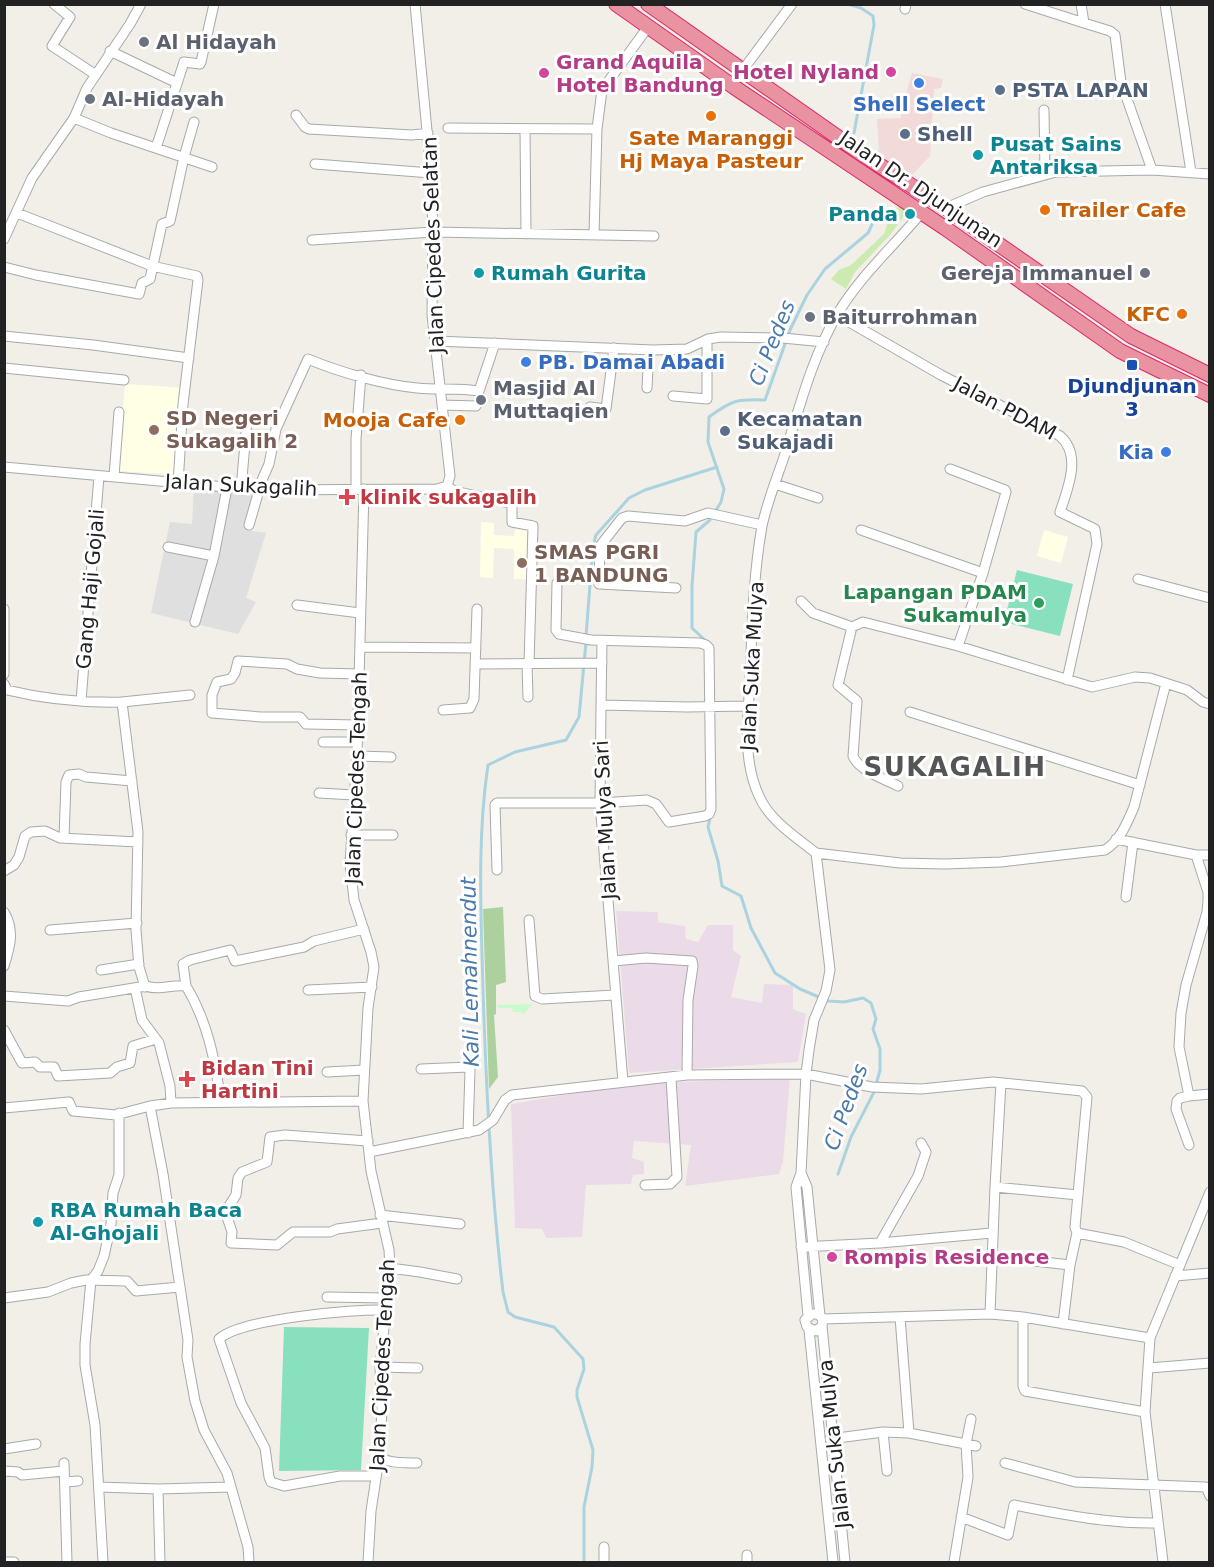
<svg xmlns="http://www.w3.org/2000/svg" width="1214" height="1567" font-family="'DejaVu Sans',sans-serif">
	<rect width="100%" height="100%" fill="#f2efe9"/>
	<path fill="#e0dfdf" d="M194 485 254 492 245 530 266 533 246 598 256 602 238 634 151 613 170 522 192 524Z"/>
	<path fill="#f2dad9" d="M912 73 943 79 941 88 934 89 930 156 911 176 874 156 879 149 877 119 901 118V111Z"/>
	<path fill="#ebdbe8" d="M616 911 658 912V922L685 926 686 939 698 942 708 925H733V950L741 956 731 997 762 1003 764 984 793 985V1009L806 1014 798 1062 629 1073Z
		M790 1078 783 1162 779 1174 685 1186 691 1145 634 1141 632 1158 644 1162V1174L633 1175 631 1184 586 1185 582 1237 546 1238 542 1229 515 1228 511 1104 628 1084Z"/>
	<path fill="#ffffe5" d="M125 384 189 388 182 475 118 471Z
		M481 522 494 523V535L514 536 515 529 530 530 529 579H514V549L494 548 493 578 480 577Z
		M1044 530 1068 537 1061 563 1037 556Z"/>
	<path fill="#cdebb0" d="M902 206 906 213 890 235 855 272 846 289 831 279 840 269 850 266 884 234 892 209Z"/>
	<path fill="#add19e" d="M503 907 506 982 496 985V1014L494 1015 498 1077 489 1089 483 909Z"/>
	<path fill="#c8facc" d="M533 1004 523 1015 522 1012H513L512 1008H498L497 1005Z"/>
	<path fill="#88e0be" d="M1017 570 1073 584 1060 636 1004 622Z
		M284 1327 369 1328 361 1470 279 1471Z"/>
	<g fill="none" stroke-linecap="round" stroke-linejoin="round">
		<path stroke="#aad3df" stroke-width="3" d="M848 4 861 8 873 16 874 25 854 133
			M586 636 593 546 596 535 629 498 645 490 717 467
			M707 642 692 628V586L696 532 710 520 721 502 724 489 708 442 709 417C732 400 737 399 765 400L790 330 807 295 825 269 868 233 877 214
			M711 814 708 827 718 861 722 886 741 896 751 928 775 973 800 989 828 1001 844 1002 863 998 871 1003 876 1019 873 1029 880 1049V1070L874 1092 851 1137 838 1174
			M584 1562V1507L592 1467 593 1450 577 1397V1390L584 1369 583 1359 554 1327 515 1317 508 1312 503 1292C491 1191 486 1089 483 988 481 914 477 838 488 765L515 752 566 740 579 717 586 642"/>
		<g stroke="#a9a9a9" stroke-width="11">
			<path id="minor" d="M54 4 70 17 52 46 96 75
				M415 4 431 173 433 232 432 315 450 476 447 486
				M1025 4 1084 23
				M1081 4 1084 23 1110 31 1115 35 1121 82 1152 170
				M1165 4 1191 172
				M905 9 906 4
				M110 51 177 83
				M742 71 792 4
				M1044 110 1045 174
				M296 115 305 127 309 129 412 135 428 133
				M74 118 111 133 212 167
				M448 128 597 129
				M525 129 526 234
				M156 148 184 62 200 64 201 62 214 4
				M315 164 431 173
				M946 208 983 192 1056 172 1152 170 1210 174
				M17 213 152 266 197 276 198 280 183 404 178 484
				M594 234 597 129 602 90 648 27
				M4 239 32 178 74 118 87 88 130 24 141 4
				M312 240 433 232 654 236
				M4 267 36 275 139 294 142 283 150 279 162 224 170 221 184 157 194 122
				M837 315 941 375 1060 436C1082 455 1068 488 1060 512L1095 529 1097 544 1067 680
				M4 336 93 345 189 358
				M436 341 653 350 687 349 708 339 721 337 783 338 824 342
				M4 368 124 380
				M647 388 649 350
				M673 396 707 399V340
				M442 405 476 406
				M590 407 606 409 614 348
				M4 467 259 490 437 489 447 486
				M950 469 1005 490 1006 492 983 573 958 646
				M114 476 119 412
				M775 484 818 498
				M447 486 454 491 509 503 512 505V522L533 526 529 664
				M241 489 247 421
				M356 489V439L361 375
				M364 489 357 756 350 863 354 900 371 952 374 967 368 1008 363 1101 371 1171 389 1250 390 1268 380 1367 382 1410 379 1458 371 1511 368 1562
				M249 525 262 480 269 464 276 429 308 359C339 372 384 385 417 388 438 390 458 388 479 391L495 343
				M861 530 983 573
				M168 547 214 556
				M1138 579 1210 598
				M676 588 599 584 600 546 622 518 628 516 685 521 708 513 762 525
				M801 601 813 613 852 627
				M297 605 360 613
				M4 609V674
				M195 622 214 556 227 488
				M360 647 476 648
				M475 664 602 663
				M527 664 528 697
				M4 684 7 690C44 699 85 703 122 702L138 832 136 930 139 967 145 987
				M81 701 99 476
				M122 702 190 695
				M601 705 602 641
				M443 710 470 708 474 699 477 609
				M910 712 1140 785
				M358 725 306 724 300 717H261L212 713V695L217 682 231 679 235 673 238 661 287 664 297 669 320 673 360 674
				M323 742H357
				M357 756 391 757
				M898 786C885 779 859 771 853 756L857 701 838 685 851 631 852 627 863 622 958 646 1092 687 1135 677 1150 678 1187 690 1203 702 1210 704
				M319 793 354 795
				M351 835H393
				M64 838 66 782 69 775 79 774 86 777 132 781
				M1116 839 1196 855H1210
				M816 853 900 863 945 864 1001 862 1105 850C1120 841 1127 823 1134 807L1166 683
				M1196 855 1208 892V901L1207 912 1186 985 1181 1013 1179 1047 1189 1096 1210 1094
				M497 870 495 805 497 803H600L647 800 656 804 669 822 705 816 709 814 711 809 709 648 706 645 700 643 591 640 559 634 556 630 557 583
				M4 871 14 865 19 857 25 836 31 832 45 831 60 838 138 842
				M1126 897 1133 842
				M4 912C15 930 10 947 4 966
				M529 920 535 996 542 999 615 995
				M50 930 137 923
				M613 961 646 958 692 961 693 966 688 1000 687 1075
				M101 970 139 964
				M186 986 183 964 190 960 230 950 235 961 304 947 314 941 364 929
				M135 988 142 1020 159 1043 170 1086 171 1103
				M308 990 372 987
				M4 996 68 1001 79 997 146 986C159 991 172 984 186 986 208 1022 215 1061 221 1102
				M4 1030 22 1063 35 1062 40 1067H54L58 1076 110 1073 117 1067 130 1063 133 1046 156 1039
				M421 1069 469 1067 470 1070 468 1133
				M327 1072 364 1070
				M623 1082 600 803 601 705 687 707 748 706
				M1189 1096 1180 1098 1177 1101 1176 1109 1189 1145
				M4 1108 69 1102 73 1111 116 1115 150 1106 171 1103 363 1101
				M368 1141 285 1135 270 1137 267 1162 242 1172 238 1178 236 1195 229 1206 227 1217 232 1232 231 1243 277 1245 293 1232H330L337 1229 382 1223
				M369 1152 479 1130 493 1120 505 1100 512 1095 687 1075 806 1074 872 1087 921 1089 993 1082 1082 1091 1087 1097 1075 1227 1077 1233 1124 1242 1180 1265
				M801 1173 807 1187 820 1316
				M645 1185 670 1184 677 1177 671 1078
				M995 1187 1001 1083
				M380 1215 460 1224
				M880 1243 918 1176 926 1152 921 1143
				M801 1247 880 1243 992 1233
				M991 1256 1070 1265
				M390 1268 420 1272 457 1279
				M1175 1276 1210 1273
				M180 1287 188 1340 187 1357 195 1401 204 1430 227 1473 248 1547 249 1562
				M327 1297 386 1298
				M4 1298 48 1292 71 1283 86 1280 127 1281 136 1291 180 1287 163 1174 150 1106
				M990 1314 995 1187 1078 1195
				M808 1316 796 1187 801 1173 806 1074 809 1050 814 1020 826 991 830 970 816 853C796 837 769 820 759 796 742 759 748 719 750 680 752 629 753 577 762 526 767 503 776 480 784 457 799 409 812 357 838 313 861 275 894 246 922 212
				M900 1317 909 1433
				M1023 1317V1386L1025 1391 1145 1412
				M823 1319 822 1326 816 1331 807 1327 805 1320 812 1314H818L823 1319 990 1314 1023 1317 1150 1338
				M1063 1324 1070 1265 1077 1233
				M822 1326 845 1562
				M809 1330 833 1562
				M380 1367 418 1368
				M1149 1368 1210 1363
				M883 1432 887 1471
				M830 1439 883 1432 909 1433 976 1446
				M4 1449 36 1444
				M379 1458C397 1464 399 1462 417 1463
				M64 1463 67 1562
				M1005 1463 1075 1482 1206 1487 1210 1496
				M4 1471 18 1472 22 1475 64 1471
				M376 1476H340L284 1486 271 1482 269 1477 265 1448 241 1403 219 1339C240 1319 353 1309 385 1310
				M65 1482 78 1481
				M99 1487 158 1489 231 1487
				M158 1489 160 1562
				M961 1517 1008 1535 1014 1505C1061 1514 1109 1524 1158 1523
				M604 1547V1562
				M747 1555V1562
				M4 1562H14
				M103 1562 95 1425 85 1365V1344L91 1280 98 1271 104 1256 111 1224 113 1193 119 1175V1113
				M954 1562 968 1477 966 1444 971 1419
				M1163 1562 1145 1412 1150 1338 1210 1192"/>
		</g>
		<g stroke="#dc2a67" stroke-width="16">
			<path id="highway" d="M616 4 734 87 945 228 1120 351 1210 395
				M648 4 859 152 946 208 1131 336 1210 375"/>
		</g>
		<use href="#minor" stroke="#fff" stroke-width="9"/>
		<use href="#highway" stroke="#e892a2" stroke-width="14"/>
	</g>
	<g fill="#6b7280" stroke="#fff" stroke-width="2">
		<circle cx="144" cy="42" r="6"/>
		<circle cx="90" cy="99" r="6"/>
		<circle cx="1145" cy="273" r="6"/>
		<circle cx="810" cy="317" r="6"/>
		<circle cx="481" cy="400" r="6"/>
	</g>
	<g fill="#d1479c" stroke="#fff" stroke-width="2">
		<circle cx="891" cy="72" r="6"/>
		<circle cx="544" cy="73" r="6"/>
		<circle cx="832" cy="1257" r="6"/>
	</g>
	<g fill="#3f7fe0" stroke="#fff" stroke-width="2">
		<circle cx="919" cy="83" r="6"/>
		<circle cx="526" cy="362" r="6"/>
		<circle cx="1166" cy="452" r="6"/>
	</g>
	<g fill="#5c6f8a" stroke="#fff" stroke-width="2">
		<circle cx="1000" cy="90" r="6"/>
		<circle cx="905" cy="134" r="6"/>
		<circle cx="725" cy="431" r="6"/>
	</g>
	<g fill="#e8710a" stroke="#fff" stroke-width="2">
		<circle cx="711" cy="116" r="6"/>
		<circle cx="1045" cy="210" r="6"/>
		<circle cx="1182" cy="314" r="6"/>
		<circle cx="460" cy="420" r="6"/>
	</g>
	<g fill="#0f9aa8" stroke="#fff" stroke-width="2">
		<circle cx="978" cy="155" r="6"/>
		<circle cx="910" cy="214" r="6"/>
		<circle cx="479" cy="273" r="6"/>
		<circle cx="38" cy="1222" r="6"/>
	</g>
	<rect fill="#1a4fb4" stroke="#fff" stroke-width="2" x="1126" y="359" width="12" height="12" rx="3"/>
	<g fill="#8d6e63" stroke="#fff" stroke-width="2">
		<circle cx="154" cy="430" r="6"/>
		<circle cx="522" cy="563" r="6"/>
	</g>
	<g fill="#e0444e" stroke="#fff" stroke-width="2">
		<path d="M344 488h6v6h6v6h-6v6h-6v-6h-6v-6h6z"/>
		<path d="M184 1070h6v6h6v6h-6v6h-6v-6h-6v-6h6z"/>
	</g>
	<circle fill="#2e9e5b" stroke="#fff" stroke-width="2" cx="1039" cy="603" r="6"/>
	<g text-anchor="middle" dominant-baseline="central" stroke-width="6" stroke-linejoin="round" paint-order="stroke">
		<g font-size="20" font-weight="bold" fill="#5b616d" stroke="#fff" text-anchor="start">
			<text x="156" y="42">Al Hidayah</text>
			<text x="102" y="99">Al-Hidayah</text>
			<text x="1133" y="273" text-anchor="end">Gereja Immanuel</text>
			<text x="822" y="317">Baiturrohman</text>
			<text x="493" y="388">Masjid Al<tspan x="493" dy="23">Muttaqien</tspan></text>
		</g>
		<g font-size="20" font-weight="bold" fill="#b23c85" stroke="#fff" text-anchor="start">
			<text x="556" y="62">Grand Aquila<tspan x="556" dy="23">Hotel Bandung</tspan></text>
			<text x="879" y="72" text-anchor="end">Hotel Nyland</text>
			<text x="844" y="1257">Rompis Residence</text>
		</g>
		<g font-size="20" font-weight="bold" fill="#4e5e75" stroke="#fff" text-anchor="start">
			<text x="1012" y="90">PSTA LAPAN</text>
			<text x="917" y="134">Shell</text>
			<text x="737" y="419">Kecamatan<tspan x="737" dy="23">Sukajadi</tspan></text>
		</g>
		<g font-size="20" font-weight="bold" fill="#366cbe" stroke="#fff">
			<text x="919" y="104">Shell Select</text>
			<text x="538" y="362" text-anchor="start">PB. Damai Abadi</text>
			<text x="1154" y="452" text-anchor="end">Kia</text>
		</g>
		<g font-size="20" font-weight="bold" fill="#c56008" stroke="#fff" text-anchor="end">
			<text x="711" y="138" text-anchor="middle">Sate Maranggi<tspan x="711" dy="23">Hj Maya Pasteur</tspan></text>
			<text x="1057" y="210" text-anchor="start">Trailer Cafe</text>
			<text x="1170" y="314">KFC</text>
			<text x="448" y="420">Mooja Cafe</text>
		</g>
		<g font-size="20" font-weight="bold" fill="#0d838f" stroke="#fff" text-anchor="start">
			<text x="990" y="144">Pusat Sains<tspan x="990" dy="23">Antariksa</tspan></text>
			<text x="898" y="214" text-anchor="end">Panda</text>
			<text x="491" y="273">Rumah Gurita</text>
			<text x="50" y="1210">RBA Rumah Baca<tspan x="50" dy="23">Al-Ghojali</tspan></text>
		</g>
		<g font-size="20" fill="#222" stroke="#fff">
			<text transform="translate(921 189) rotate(34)">Jalan Dr. Djunjunan</text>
			<text transform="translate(433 245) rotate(-92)">Jalan Cipedes Selatan</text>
			<text transform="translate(1005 408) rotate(28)">Jalan PDAM</text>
			<text transform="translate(241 485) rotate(3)">Jalan Sukagalih</text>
			<text transform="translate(90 589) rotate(-85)">Gang Haji Gojali</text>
			<text transform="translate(752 666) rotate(-87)">Jalan Suka Mulya</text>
			<text transform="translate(356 778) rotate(-88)">Jalan Cipedes Tengah</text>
			<text transform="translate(605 820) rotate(-93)">Jalan Mulya Sari</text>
			<text transform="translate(382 1365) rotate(-87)">Jalan Cipedes Tengah</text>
			<text transform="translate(834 1444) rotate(-96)">Jalan Suka Mulya</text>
		</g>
		<g font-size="20" font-weight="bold" fill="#164399" stroke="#fff">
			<text x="1132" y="386">Djundjunan<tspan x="1132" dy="23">3</tspan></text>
		</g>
		<g font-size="20" font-weight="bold" fill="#785e54" stroke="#fff" text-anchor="start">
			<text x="166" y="418">SD Negeri<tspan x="166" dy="23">Sukagalih 2</tspan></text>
			<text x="534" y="552">SMAS PGRI<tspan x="534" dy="23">1 BANDUNG</tspan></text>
		</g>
		<g font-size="20" font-weight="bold" fill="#be3a42" stroke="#fff" text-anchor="start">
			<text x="360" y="497">klinik sukagalih</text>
			<text x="201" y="1068">Bidan Tini<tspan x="201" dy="23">Hartini</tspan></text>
		</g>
		<g font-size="20" font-weight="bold" fill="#27864d" stroke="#fff" text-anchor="end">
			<text x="1027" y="592">Lapangan PDAM<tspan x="1027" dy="23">Sukamulya</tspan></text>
		</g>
		<g font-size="21" font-style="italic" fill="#4a7aab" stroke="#fff">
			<text transform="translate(772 343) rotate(-68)">Ci Pedes</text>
			<text transform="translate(470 972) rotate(-91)">Kali Lemahnendut</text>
			<text transform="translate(846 1107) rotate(-70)">Ci Pedes</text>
		</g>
		<g font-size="26" font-weight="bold" letter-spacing="1.5" fill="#555" stroke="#fff">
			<text x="955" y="767">SUKAGALIH</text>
		</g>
	</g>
	<rect width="1214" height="1567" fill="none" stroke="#222222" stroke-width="12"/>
</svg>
